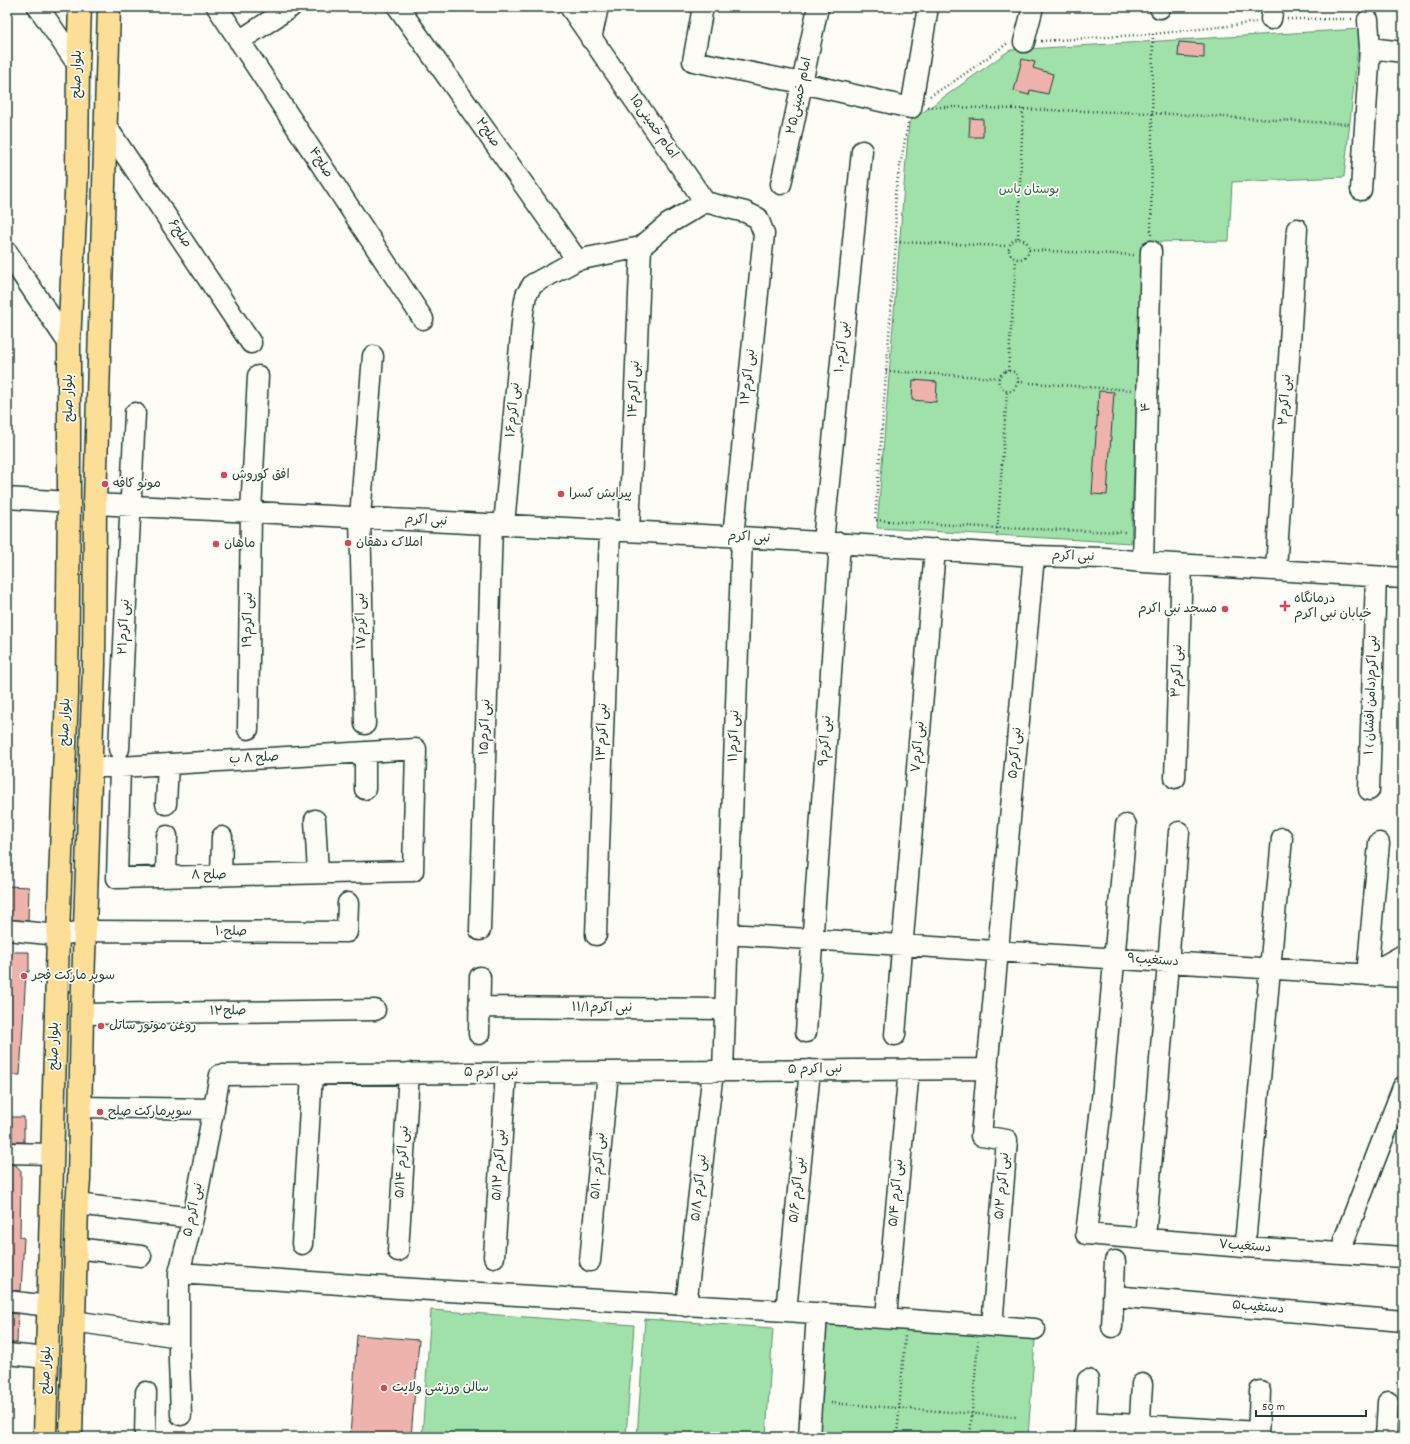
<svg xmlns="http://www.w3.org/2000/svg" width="1410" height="1444" font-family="Dekko,'Playpen Sans Arabic',sans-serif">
	<rect width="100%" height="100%" fill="#fdfcf7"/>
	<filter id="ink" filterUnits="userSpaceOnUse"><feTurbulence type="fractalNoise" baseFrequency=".025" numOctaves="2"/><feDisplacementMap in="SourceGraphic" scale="8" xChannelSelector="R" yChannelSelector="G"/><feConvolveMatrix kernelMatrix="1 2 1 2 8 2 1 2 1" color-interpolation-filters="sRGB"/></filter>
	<g filter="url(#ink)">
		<path fill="#a0e0a9" stroke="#608e6e" d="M1360 29 1344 177 1232 182 1229 241 1143 242 1131 543 877 528 909 122 1010 50Z
			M431 1310 634 1325 626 1437H422Z
			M645 1319 773 1328 766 1437H637Z
			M824 1319 1036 1327 1028 1437H816Z"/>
		<path fill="#efb3ad" stroke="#1f3d34" d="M1179 42 1204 44V58L1178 56Z
			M1022 59 1035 62 1033 68 1053 74 1048 94 1030 90 1029 95 1014 91Z
			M970 118 983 119V137H969Z
			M913 380 937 382 936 402 912 400Z
			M1099 391 1114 392 1107 495 1092 494Z
			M7 886 29 887 28 921 7 919Z
			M7 952H29V972H26L20 1075H7Z
			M7 1117H24V1142H7Z
			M7 1164 16 1165 21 1171 20 1237 24 1238 21 1291 7 1290Z
			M7 1313 18 1314 17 1343H7Z
			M357 1335 419 1340 411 1437H350Z"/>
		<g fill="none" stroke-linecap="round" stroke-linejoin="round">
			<g stroke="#1f3d34" stroke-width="23">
				<path id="minor" d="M38 7 78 65
					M217 7 423 319
					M398 7 577 260
					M570 7 705 202 745 212 758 218 764 234 733 537
					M703 7 693 61 802 83 911 108 928 7
					M1160 8V7
					M1271 19 1273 7
					M591 39 598 7
					M239 41 291 7
					M1024 42 1033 7
					M1370 48 1403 52
					M106 126 251 343
					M781 184 818 7
					M1361 190 1370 48 1368 20
					M7 252 69 344
					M7 498 69 502
					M95 504 742 537 1034 556 1104 558 1143 562 1403 578
					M504 525 523 312 526 295 533 284 577 260 641 247 668 224 705 202
					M629 531 641 247
					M823 542 862 151
					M1143 562 1151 251
					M1276 570 1297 229
					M365 724 360 517 373 356
					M248 729 251 512 258 376
					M119 749 135 413
					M91 767H120L416 749 413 871 117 878 120 767
					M1175 778 1182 565
					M365 789V752
					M1369 790 1376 577
					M166 804 168 764
					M315 820 318 873
					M1126 825 1102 1099 1086 1234 1244 1247 1403 1257
					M221 876 222 837
					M166 877 167 836
					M7 930 58 935 86 931 347 932 348 903
					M480 930 492 524
					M728 934 1403 977
					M596 935 610 530
					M1367 975 1379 843
					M1367 975 1403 955
					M479 1007 725 1009
					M82 1014 375 1010
					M806 1032 840 543
					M479 1034 480 977
					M895 1035 935 549
					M723 1071 742 537
					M80 1107 214 1109
					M7 1153 52 1154
					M77 1204 193 1218
					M1146 1227 1179 832
					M1246 1233 1282 838
					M1344 1240 1403 1087
					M302 1244 312 1074
					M76 1248 141 1256
					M398 1251 409 1073
					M494 1257 506 1073
					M590 1261 608 1072
					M179 1273 398 1288 786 1311 1035 1329
					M1113 1296 1403 1321
					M7 1301 49 1306
					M686 1306 713 1071
					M786 1311 810 1070
					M886 1317 909 1069
					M74 1321 179 1337
					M992 1326 1007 1140 981 1136 1034 556
					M1112 1327 1115 1261
					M7 1354 47 1358
					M181 1415 179 1361V1273L193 1218 220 1075 988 1069
					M1086 1422 1258 1432
					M145 1437 146 1392
					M809 1437 817 1313
					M1085 1437 1088 1380
					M1139 1437 1142 1384
					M1258 1437 1260 1391
					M1386 1437 1388 1402"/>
			</g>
			<g stroke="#1f3d34" stroke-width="25">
				<path id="major" d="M45 1437 58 935 67 693 69 502V344L77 172 78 65 80 7
					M71 1437 77 1204 79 1180 82 1014 94 665 95 504 109 7"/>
			</g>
			<path stroke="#1f3d34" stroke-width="2.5" stroke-dasharray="1 3" stroke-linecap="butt" d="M1287 19H1352
				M1041 41 1153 34
				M930 96 956 80 1008 43
				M928 107H950L1153 113 1349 124
				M908 123 895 194 896 242 875 520 997 528 1127 532
				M1151 235 1153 34 1228 26 1256 22
				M1018 238 1023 109
				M1009 249a10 10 0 1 1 20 0a10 10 0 1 1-20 0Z
				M896 242 1008 246
				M1029 250 1135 255
				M886 371 1000 378
				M1005 371C1029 368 1015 403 1001 387 996 382 1000 374 1005 371Z
				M1008 371 1016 259
				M1018 382 1131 390
				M997 537 1007 391
				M831 1403 1017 1417
				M897 1437 905 1336
				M970 1437 978 1341"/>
			<use href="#minor" stroke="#fdfcf7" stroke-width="20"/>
			<use href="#major" stroke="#fdde96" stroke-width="22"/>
		</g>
	</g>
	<g fill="#d1495b" stroke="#fdfcf7" stroke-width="1.5">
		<circle cx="224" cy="475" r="4"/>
		<circle cx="105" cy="484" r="4"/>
		<circle cx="561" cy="494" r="4"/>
		<circle cx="348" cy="543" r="4"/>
		<circle cx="216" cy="544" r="4"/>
		<path d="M1283 600h4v4h4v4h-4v4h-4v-4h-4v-4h4z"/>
		<circle cx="1225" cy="609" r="4"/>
		<circle cx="24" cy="976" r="4"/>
		<circle cx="101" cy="1026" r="4"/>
		<circle cx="100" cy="1112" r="4"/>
		<circle cx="384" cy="1388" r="4"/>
	</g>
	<g text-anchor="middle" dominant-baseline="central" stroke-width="3.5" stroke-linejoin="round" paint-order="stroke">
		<g font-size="13" fill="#1f3d34" stroke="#fdfcf7">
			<text transform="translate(78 74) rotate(-89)">بلوار صلح</text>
			<text transform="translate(800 96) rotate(-78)">امام خمینی۲۵</text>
			<text transform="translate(653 127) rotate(55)">۱۵امام خمینی</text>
			<text transform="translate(487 133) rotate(55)">صلح۲</text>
			<text transform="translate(320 163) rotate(57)">صلح۴</text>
			<text transform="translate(179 234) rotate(56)">صلح۶</text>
			<text transform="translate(843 347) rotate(-84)">نبی اکرم۱۰</text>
			<text transform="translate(749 377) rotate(-84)">نبی اکرم۱۲</text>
			<text transform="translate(635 389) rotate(-87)">نبی اکرم۱۴</text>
			<text transform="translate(69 398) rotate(-90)">بلوار صلح</text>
			<text transform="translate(1286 400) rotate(-86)">نبی اکرم۲</text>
			<text transform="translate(1147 407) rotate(-89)">۴</text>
			<text transform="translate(514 410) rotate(-85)">نبی اکرم۱۶</text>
			<text transform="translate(426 521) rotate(3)">نبی اکرم</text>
			<text transform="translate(749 538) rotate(3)">نبی اکرم</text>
			<text transform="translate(1073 557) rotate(2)">نبی اکرم</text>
			<text transform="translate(249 620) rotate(-89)">نبی اکرم۱۹</text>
			<text transform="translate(362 621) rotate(-91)">نبی اکرم۱۷</text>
			<text transform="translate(125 627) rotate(-87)">نبی اکرم۲۱</text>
			<text transform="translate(1178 671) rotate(-88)">نبی اکرم۳</text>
			<text transform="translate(1372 695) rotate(-88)">۱ نبی اکرم(دامن افشان )</text>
			<text transform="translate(66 722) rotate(-88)">بلوار صلح</text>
			<text transform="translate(486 727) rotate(-88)">نبی اکرم۱۵</text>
			<text transform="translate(603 732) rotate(-88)">نبی اکرم۱۳</text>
			<text transform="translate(735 736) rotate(-88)">نبی اکرم۱۱</text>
			<text transform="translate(826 741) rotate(-86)">نبی اکرم۹</text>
			<text transform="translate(919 747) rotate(-85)">نبی اکرم۷</text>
			<text transform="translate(1016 753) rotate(-85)">نبی اکرم۵</text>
			<text transform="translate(254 759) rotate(-3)">صلح ۸ ب</text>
			<text transform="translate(209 876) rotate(-1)">۸ صلح</text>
			<text x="231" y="932">صلح۱۰</text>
			<text transform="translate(1153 961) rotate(4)">دستغیب۹</text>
			<text x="602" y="1008">نبی اکرم۱۱/۱</text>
			<text transform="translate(228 1012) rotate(-1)">صلح۱۲</text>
			<text transform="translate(55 1046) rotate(-89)">بلوار صلح</text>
			<text transform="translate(815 1070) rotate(-1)">نبی اکرم ۵</text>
			<text x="491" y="1073">نبی اکرم ۵</text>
			<text transform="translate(403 1162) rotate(-86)">نبی اکرم ۵/۱۴</text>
			<text transform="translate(500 1165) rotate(-86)">نبی اکرم ۵/۱۲</text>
			<text transform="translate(599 1166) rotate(-85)">نبی اکرم ۵/۱۰</text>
			<text transform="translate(1003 1186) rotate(-85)">نبی اکرم ۵/۲</text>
			<text transform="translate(700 1188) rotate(-84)">نبی اکرم ۵/۸</text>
			<text transform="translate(798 1190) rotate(-84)">نبی اکرم ۵/۶</text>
			<text transform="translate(897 1193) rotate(-85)">نبی اکرم ۵/۴</text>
			<text transform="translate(194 1210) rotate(-78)">نبی اکرم ۵</text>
			<text transform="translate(1245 1247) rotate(4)">دستغیب۷</text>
			<text transform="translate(1258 1308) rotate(5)">دستغیب۵</text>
			<text transform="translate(47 1370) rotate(-88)">بلوار صلح</text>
		</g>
		<g font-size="13" fill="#395e4b" stroke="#fdfcf7">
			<text x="1029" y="190">بوستان یاس</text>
		</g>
		<g font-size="13" fill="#1f3d34" stroke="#fdfcf7" text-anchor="start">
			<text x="232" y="475">افق کوروش</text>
			<text x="113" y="484">مونو کافه</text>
			<text x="569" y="494">پیرایش کسرا</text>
			<text x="356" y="543">املاک دهقان</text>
			<text x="224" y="544">ماهان</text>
			<text x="1294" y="599">درمانگاه<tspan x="1294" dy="15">خیابان نبی اکرم</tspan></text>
			<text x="1217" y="609" text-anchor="end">مسجد نبی اکرم</text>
			<text x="32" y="976">سوپر مارکت فجر</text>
			<text x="109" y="1026">روغن موتور ساتل</text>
			<text x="108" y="1112">سوپرمارکت صلح</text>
			<text x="392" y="1388">سالن ورزشی ولایت</text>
		</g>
	</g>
	<rect width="1410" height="1444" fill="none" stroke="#fdfcf7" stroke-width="24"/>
	<rect x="12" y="12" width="1386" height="1420" fill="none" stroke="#1f3d34" stroke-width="1.5" filter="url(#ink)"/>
	<path d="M1256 1410v6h110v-6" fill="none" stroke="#1f3d34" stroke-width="2"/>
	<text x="1262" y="1410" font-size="12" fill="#1f3d34" stroke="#fdfcf7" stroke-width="3" paint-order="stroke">50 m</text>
</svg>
